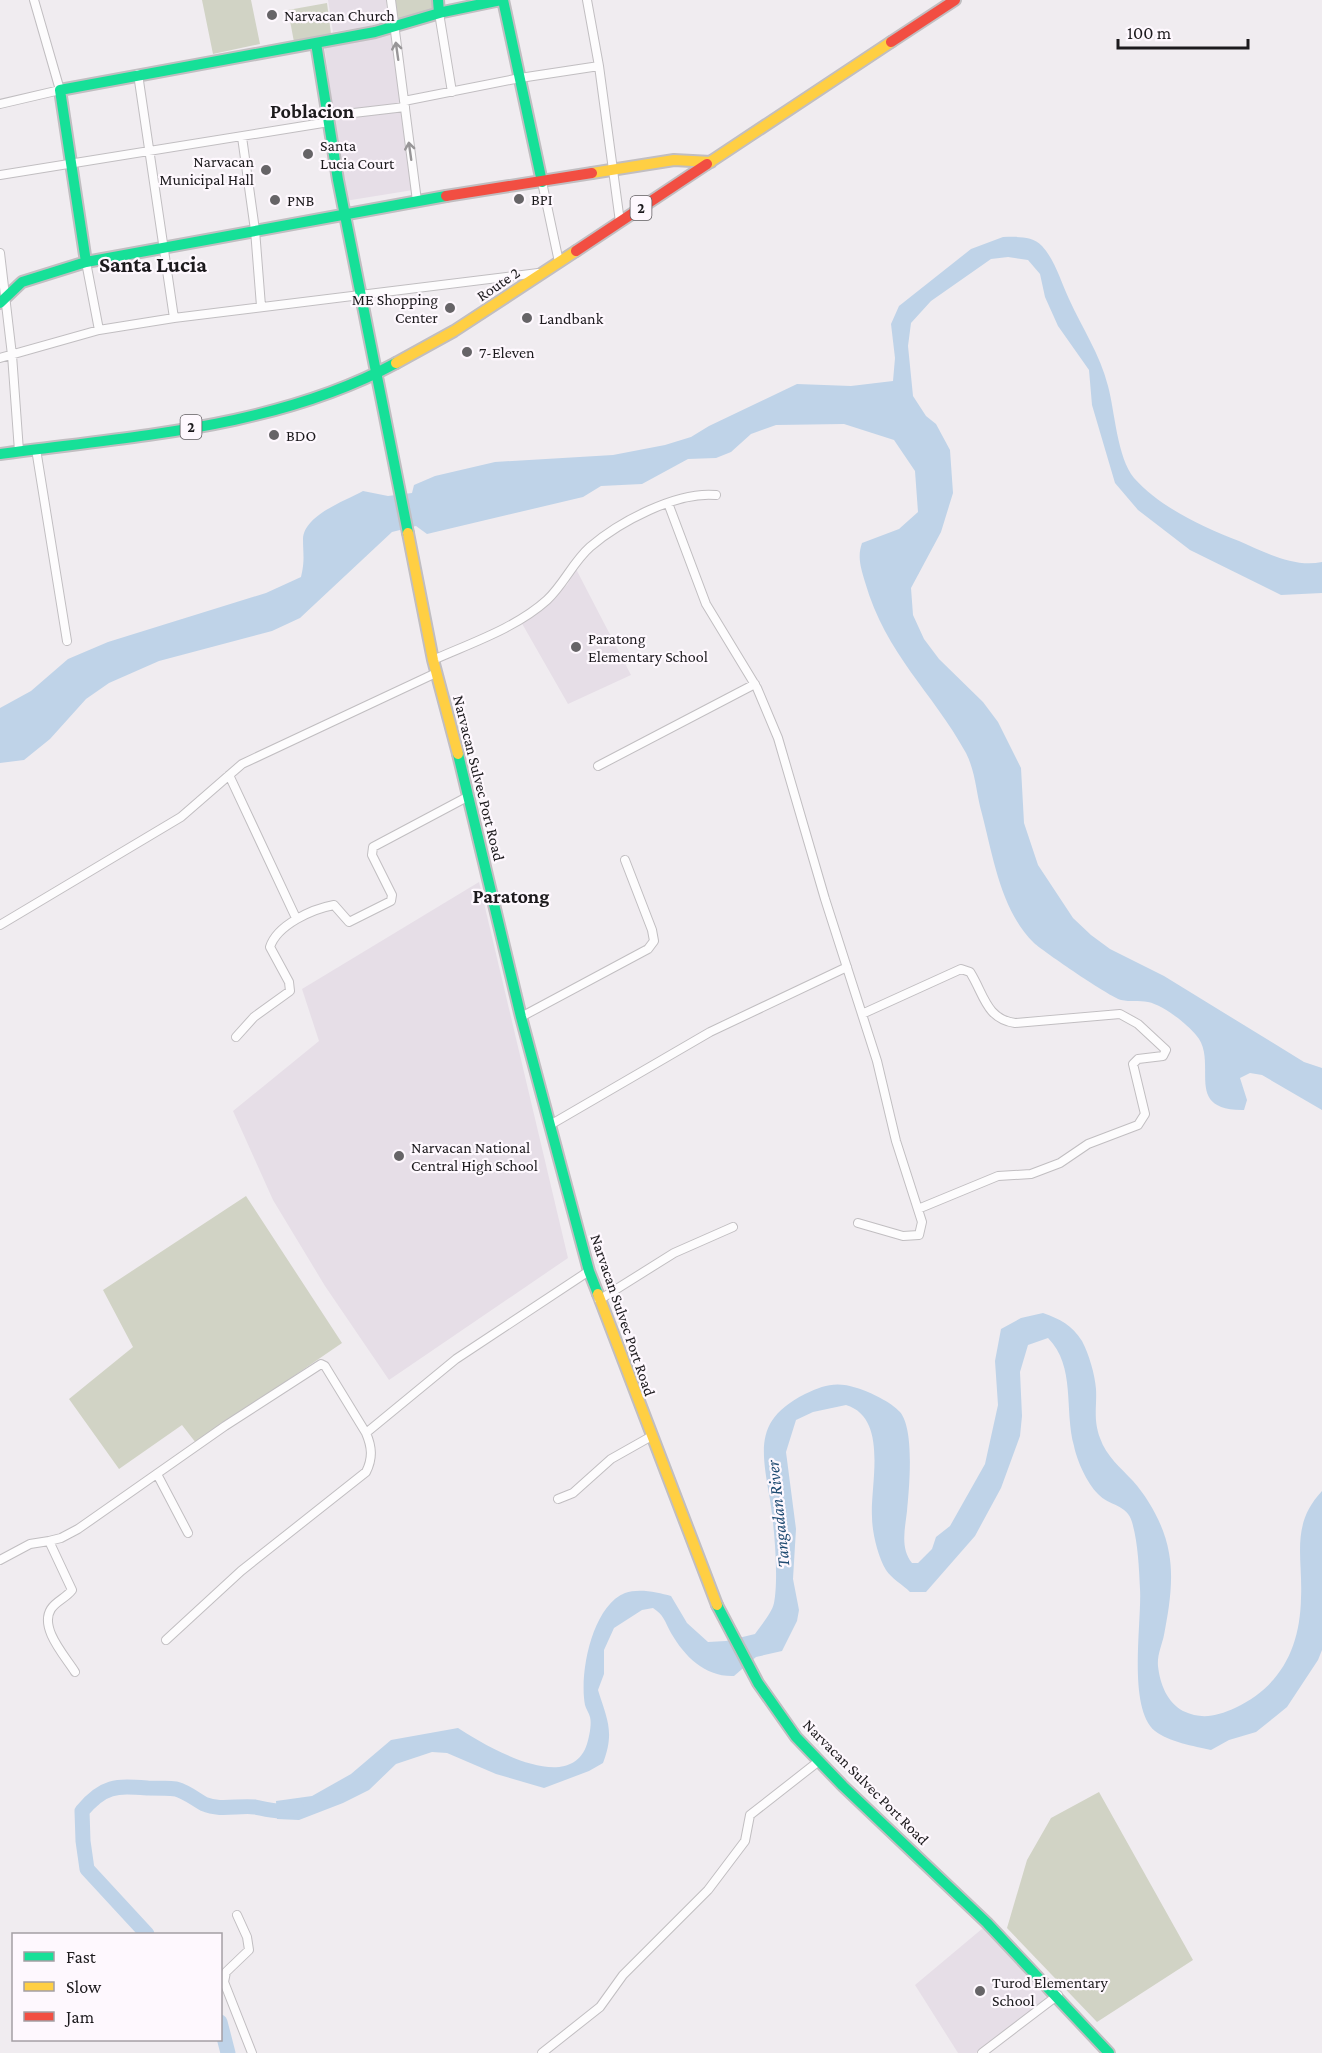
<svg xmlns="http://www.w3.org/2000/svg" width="1322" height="2053" font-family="'Crimson Pro',serif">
	<rect width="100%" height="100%" fill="#f0ecf0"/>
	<path fill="#e6dee7" d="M328 0H386L388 23 333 32Z
		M391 33 413 190 345 201 324 43Z
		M576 569 631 675 568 704 520 620 567 585Z
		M479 882 568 1258 389 1380 325 1286 273 1200 233 1111 319 1041 302 989Z
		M983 1928 1047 1998 976 2053H958L915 1985Z"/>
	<path fill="#d1d3c5" d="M202 0H251L260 44 213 54Z
		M394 0H435L436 12 397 23Z
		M327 3 331 34 294 42 288 10Z
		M246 1196 342 1343 196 1443 182 1425 119 1469 69 1399 133 1347 103 1290Z
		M1099 1792 1193 1960 1097 2022 1007 1928 1027 1860 1051 1818Z"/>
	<path fill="#bfd3e8" d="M1003 237C1016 237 1032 235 1042 246 1055 260 1061 282 1069 299 1082 328 1100 354 1108 386 1115 412 1117 457 1134 478 1161 508 1203 527 1239 541 1264 552 1294 568 1322 562V593L1281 595 1190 550 1138 510 1115 483 1092 405 1089 370 1058 326 1045 297 1040 274 1028 260 1008 257 991 259 931 301 911 323 908 346 913 396 926 416 936 424 950 450 953 493 941 532 911 588 913 615 924 639 939 659 983 702 998 722 1021 768 1024 823 1038 865 1073 918 1091 935 1110 949 1164 976 1304 1062 1322 1068V1110L1262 1075 1250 1073 1240 1078 1247 1100 1244 1110C1181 1111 1220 1062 1196 1035 1186 1023 1163 1005 1148 1002 1139 1000 1130 1002 1121 1000 1110 997 1044 952 1034 943 1001 911 993 856 982 814 976 793 976 773 966 753 932 691 886 655 865 582 861 568 857 557 862 543L899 529 918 512 915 471 894 440 844 424 776 425 751 434 731 452 716 458 688 459 642 484 601 486 583 497 427 534 416 526 392 532 300 618 272 631 159 661 109 683 86 699 50 739 24 760 0 763V708L31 691 68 659 108 642 266 593 301 577C305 560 303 555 303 539 304 515 345 501 363 491L388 496 412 493 414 485 435 476 495 462 613 455 665 445 691 437 709 426 797 384 851 386 893 381 895 358 891 324 899 306 971 249Z
		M1043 1313C1060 1319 1072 1325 1082 1341 1089 1354 1095 1375 1096 1389 1097 1407 1093 1419 1100 1438 1106 1456 1121 1468 1133 1481 1150 1500 1165 1528 1169 1553 1174 1580 1169 1609 1164 1635 1162 1645 1157 1655 1158 1666 1160 1684 1167 1702 1183 1711 1202 1720 1217 1716 1235 1708 1281 1686 1300 1648 1301 1598 1303 1557 1290 1525 1322 1491V1650L1318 1660 1287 1707 1276 1716 1256 1732 1229 1740 1211 1750C1194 1746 1169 1742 1155 1731 1127 1708 1142 1622 1140 1589 1139 1567 1138 1543 1132 1522 1127 1504 1109 1506 1098 1494 1087 1483 1077 1461 1074 1446 1064 1410 1076 1366 1048 1338L1028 1345 1020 1372 1022 1416 1020 1436 1001 1488 975 1536 926 1592H910C903 1585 891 1578 886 1570 878 1557 872 1532 872 1517 870 1485 889 1418 846 1405L813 1412 796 1420 786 1452 796 1529 793 1579 799 1610 797 1621 782 1651 756 1657 734 1676C705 1677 685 1657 671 1633 665 1622 664 1615 653 1608L642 1610 614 1628 604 1650V1674L598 1690C607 1719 615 1732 603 1763L589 1771 544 1788 496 1774 447 1753 432 1752 396 1764 369 1790 343 1803 299 1820 277 1819 276 1801 312 1796 351 1774 391 1740 458 1728C484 1745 570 1797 587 1744 589 1738 592 1724 590 1717 589 1713 586 1709 585 1705 579 1674 592 1606 625 1593 638 1588 658 1592 671 1596L687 1623 708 1642 726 1641 755 1634C761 1625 772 1613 774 1603 779 1577 774 1521 769 1494 761 1447 756 1419 805 1394 824 1385 836 1381 857 1388 870 1392 891 1402 900 1412 915 1430 909 1489 907 1511 905 1529 900 1548 912 1563H918L932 1549 936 1537 950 1526 985 1464 998 1405 995 1361 1001 1329 1021 1318Z"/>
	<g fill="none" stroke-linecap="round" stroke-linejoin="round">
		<path stroke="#bfd3e8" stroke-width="15" d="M147 1934 87 1869 83 1841 82 1811C104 1785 116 1786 148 1788 157 1788 167 1788 176 1789 187 1792 195 1799 204 1804 220 1811 239 1805 255 1807 270 1810 281 1814 296 1807
			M220 2022 228 2053"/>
		<g stroke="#c1bec1" stroke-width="10">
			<path id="street" d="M391 0 417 201
				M439 13 452 92
				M599 66 620 222
				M138 74 174 318
				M404 101 520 78 599 66 587 0
				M0 104 60 90 34 0
				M328 116 405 107
				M242 137 255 230 261 306
				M0 175 329 122
				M542 182 559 262
				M0 253 12 355 19 451
				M86 262 99 330
				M0 358 99 330 174 318 538 273
				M36 449 67 641
				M668 503 706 604 757 688 778 738 825 899 877 1061 896 1141 922 1222 919 1235 903 1236 858 1223
				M433 660C471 643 516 628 547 600 564 584 573 562 590 547 619 522 677 491 716 495
				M598 766 755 684
				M229 775 296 918
				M0 925 181 817 242 764 436 673
				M862 1014 961 969 970 972C984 994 986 1019 1015 1023L1120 1014 1138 1024 1166 1050 1163 1056 1138 1059 1133 1064 1145 1114 1138 1125 1088 1144 1060 1163 1031 1174 998 1176 918 1209
				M521 1017 648 949 654 941 652 930 625 860
				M236 1037 254 1017 290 991 289 982 270 947C277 925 312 909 334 905L349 922 391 901 392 895 372 855 373 847 469 796
				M550 1125 710 1032 847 967
				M599 1300 674 1253 733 1227
				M157 1474 188 1533
				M558 1499 573 1493 611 1459 650 1437
				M49 1541 61 1538 78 1529 225 1426 321 1364 325 1366 366 1433 456 1359 589 1271
				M0 1560 30 1544 49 1541 72 1590C66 1598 56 1601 51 1609 39 1628 65 1656 75 1672
				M166 1640 241 1571 366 1472C373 1458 372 1447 366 1433
				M237 1915 247 1937 249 1950 226 1972 224 1982 252 2053
				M542 2053 600 2007 623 1975 708 1890 745 1841 750 1815 819 1761
				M982 2053 1058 1995"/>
		</g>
		<g stroke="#c1bec1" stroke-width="14">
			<path id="fast" d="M438 0 439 13
				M503 0 542 182
				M316 43 338 180 408 533
				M86 262 60 90 375 32 443 12 501 0
				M0 303 22 282 86 262 446 196
				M0 454C133 436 276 428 396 363
				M458 754 521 1017 589 1271 598 1294
				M717 1605 758 1683 796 1737 843 1786 987 1923 1109 2053"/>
		</g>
		<g stroke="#c1bec1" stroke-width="14">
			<path id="slow" d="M707 164 891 42
				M592 173 674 160 711 162
				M396 363 454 331 576 251
				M408 533 433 660 458 754
				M598 1294 717 1605"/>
		</g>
		<g stroke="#c1bec1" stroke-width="14">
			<path id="jam" d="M891 42 955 0
				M446 196 592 173
				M576 251 707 164"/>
		</g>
		<use href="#street" stroke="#fdfcfd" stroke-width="8"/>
		<use href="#fast" stroke="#16e098" stroke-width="10"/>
		<use href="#slow" stroke="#ffcf43" stroke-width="10"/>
		<use href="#jam" stroke="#f24e42" stroke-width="10"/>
	</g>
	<defs><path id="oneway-shaft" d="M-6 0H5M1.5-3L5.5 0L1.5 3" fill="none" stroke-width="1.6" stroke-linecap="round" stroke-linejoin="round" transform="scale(1.5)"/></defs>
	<g stroke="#989698">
		<use href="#oneway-shaft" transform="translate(397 51) rotate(-98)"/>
		<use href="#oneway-shaft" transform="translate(410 151) rotate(-98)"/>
	</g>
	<g fill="#666467" stroke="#fef8fe" stroke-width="2">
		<circle cx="272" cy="15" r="6"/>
		<circle cx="308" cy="154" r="6"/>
		<circle cx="266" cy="170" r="6"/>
		<circle cx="519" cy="199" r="6"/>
		<circle cx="275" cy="200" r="6"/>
		<circle cx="450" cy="308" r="6"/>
		<circle cx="527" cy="318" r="6"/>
		<circle cx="467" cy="352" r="6"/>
		<circle cx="274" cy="435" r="6"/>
		<circle cx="576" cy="647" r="6"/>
		<circle cx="399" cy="1156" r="6"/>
		<circle cx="980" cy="1991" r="6"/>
	</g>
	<g text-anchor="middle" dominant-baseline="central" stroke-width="4.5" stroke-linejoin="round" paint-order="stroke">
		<g fill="#fef8fe" stroke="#605d60" stroke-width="1.5">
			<rect x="630.5" y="196" width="21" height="24" rx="4.5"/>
			<rect x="180.5" y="415" width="21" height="24" rx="4.5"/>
		</g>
		<g font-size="15" font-weight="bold" fill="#1c1a1d">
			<text x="641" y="208">2</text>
			<text x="191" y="427">2</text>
		</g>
		<g font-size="16" fill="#1c1a1d" stroke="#fef8fe" text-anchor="start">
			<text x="284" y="15">Narvacan Church</text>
			<text x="320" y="145">Santa<tspan x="320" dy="18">Lucia Court</tspan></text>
			<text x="254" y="161" text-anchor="end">Narvacan<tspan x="254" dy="18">Municipal Hall</tspan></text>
			<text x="531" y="199">BPI</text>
			<text x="287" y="200">PNB</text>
			<text x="438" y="299" text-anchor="end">ME Shopping<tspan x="438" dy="18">Center</tspan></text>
			<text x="539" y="318">Landbank</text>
			<text x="479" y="352">7-Eleven</text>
			<text x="286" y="435">BDO</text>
			<text x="588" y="638">Paratong<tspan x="588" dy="18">Elementary School</tspan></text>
			<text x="411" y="1147">Narvacan National<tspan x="411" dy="18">Central High School</tspan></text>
			<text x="992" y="1982">Turod Elementary<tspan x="992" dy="18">School</tspan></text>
		</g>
		<g font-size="16" fill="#1c1a1d" stroke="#fef8fe">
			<text transform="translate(498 284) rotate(-34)">Route 2</text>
			<text transform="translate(479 778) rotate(76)">Narvacan Sulvec Port Road</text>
			<text transform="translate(623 1315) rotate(71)">Narvacan Sulvec Port Road</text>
			<text transform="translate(866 1782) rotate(45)">Narvacan Sulvec Port Road</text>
		</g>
		<g font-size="18" font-style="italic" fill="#1f4b72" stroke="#fef8fe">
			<text transform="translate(778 1514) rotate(-96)">Tangadan River</text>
		</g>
		<g font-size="20" font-weight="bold" fill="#1c1a1d" stroke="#fef8fe">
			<text x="312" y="111">Poblacion</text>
			<text x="511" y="896">Paratong</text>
		</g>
		<g font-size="22" font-weight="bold" fill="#1c1a1d" stroke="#fef8fe">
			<text x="153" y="264">Santa Lucia</text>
		</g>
	</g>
	<rect x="12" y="1933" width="210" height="108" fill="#fef8fe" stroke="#a49fa4" stroke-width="1.5"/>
	<rect x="24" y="1952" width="30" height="9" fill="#16e098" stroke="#a49fa4" stroke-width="1.5"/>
	<text x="66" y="1963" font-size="18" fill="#1c1a1d">Fast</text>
	<rect x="24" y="1982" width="30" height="9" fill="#ffcf43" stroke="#a49fa4" stroke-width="1.5"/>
	<text x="66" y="1993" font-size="18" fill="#1c1a1d">Slow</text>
	<rect x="24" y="2012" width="30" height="9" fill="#f24e42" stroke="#a49fa4" stroke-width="1.5"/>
	<text x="66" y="2023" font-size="18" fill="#1c1a1d">Jam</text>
	<path d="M1118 39v9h130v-9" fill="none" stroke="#1c1a1d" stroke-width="3"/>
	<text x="1127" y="39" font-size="18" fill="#1c1a1d" stroke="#fef8fe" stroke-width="4.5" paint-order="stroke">100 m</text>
</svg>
